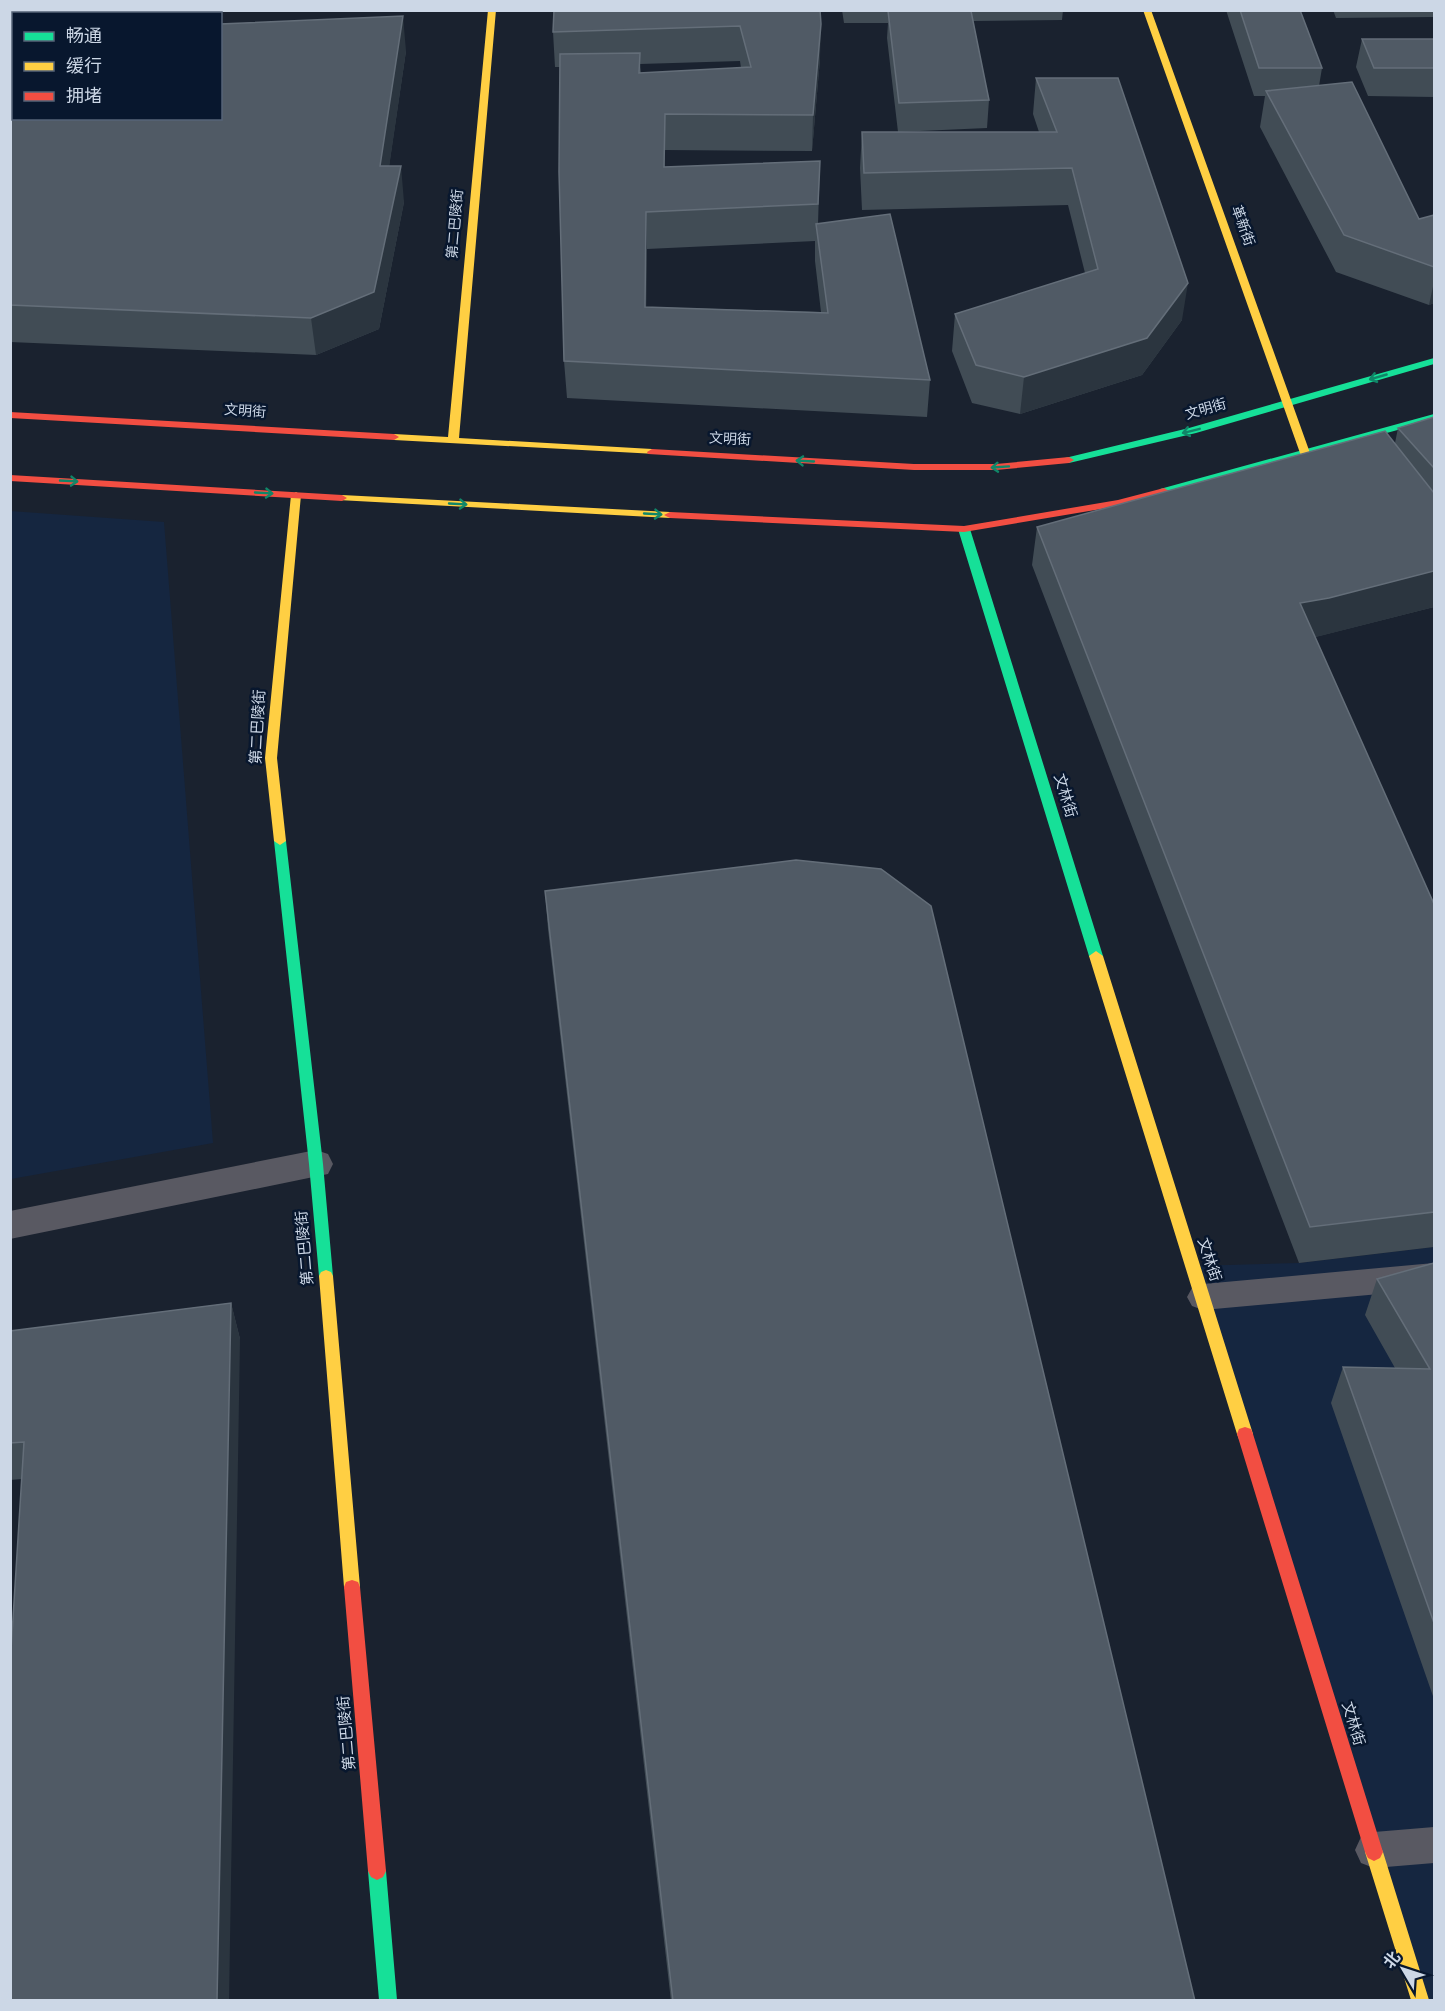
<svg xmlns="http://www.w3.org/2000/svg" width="1445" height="2011" font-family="Overpass,'Noto Sans SC',sans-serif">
	<rect width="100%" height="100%" fill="#1a222f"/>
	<path fill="#152640" d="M10 511 164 522 213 1143 11 1179Z
		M1434 1247V2000H1420L1193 1266 1299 1263Z"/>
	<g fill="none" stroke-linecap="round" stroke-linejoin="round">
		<path fill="#595962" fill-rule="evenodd" d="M1434 1263V1289L1203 1310 1192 1306 1187 1297 1192 1288 1203 1284Z
			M1434 1827V1863L1374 1868 1361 1863 1355 1850 1361 1837 1374 1832Z"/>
		<path fill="#595962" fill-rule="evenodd" d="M316 1150 328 1154 333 1164 328 1174 10 1239V1211Z"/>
		<path fill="#16e098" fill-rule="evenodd" d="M1434 358V364L1196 433 1069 463 1064 460 1065 458 1189 428Z
			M1434 414V420L1168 493 1164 494 1159 491 1160 489Z
			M964 526 970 529 1103 956 1101 959H1091L1089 956 958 529Z
			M280 837 286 841 323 1164 333 1276 331 1280 326 1282 321 1280 319 1276 309 1164 274 841Z
			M377 1862 383 1865 386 1871 397 2000H379L368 1871 371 1865Z"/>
		<path fill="#ffcf43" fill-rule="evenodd" d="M488 10H496L459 438 652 449 657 452 656 454 394 440 389 437 394 434 448 437Z
			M1143 10H1151L1310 453 1309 455H1301L1300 453Z
			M296 492 301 495 277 758 286 841 280 845 274 841 265 758 291 495Z
			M342 495 670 512 676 515 670 518 338 500V496Z
			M1096 951 1103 956 1253 1434 1251 1439 1245 1441 1239 1439 1237 1434 1089 956Z
			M326 1270 331 1272 333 1276 360 1587 358 1592 352 1594 346 1592 344 1587 319 1276 321 1272Z
			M1374 1843 1380 1846 1383 1852 1429 2000H1411L1365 1852 1368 1846Z"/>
		<path fill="#f24e42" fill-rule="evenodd" d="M10 412 394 434 399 437 394 440 10 418Z
			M652 449 914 464H996L1069 457 1074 460 1069 463 996 470H914L648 454 647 452Z
			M10 475 342 495 347 498 342 501 10 481Z
			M1164 488 1169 491 1168 493 1119 506 964 532 670 518 664 515 670 512 964 526 1118 500Z
			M1245 1427 1251 1429 1253 1434 1383 1852 1380 1858 1374 1861 1368 1858 1365 1852 1237 1434 1239 1429Z
			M352 1580 358 1582 360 1587 386 1871 383 1877 377 1880 371 1877 368 1871 344 1587 346 1582Z"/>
	</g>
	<path fill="#414c55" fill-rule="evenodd" d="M820 10V59L812 151 665 150V167L820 161 818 224 930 380 927 417 567 398 564 361 560 67H555L553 32ZM740 61 741 68 641 73 640 64ZM815 241V261L821 312 646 307 647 249Z
		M842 10H1063L1062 20 973 21 989 100 987 128 898 132 887 38 888 23H844Z
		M1226 10H1300L1322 68 1319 86 1419 219 1434 215V303L1429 305 1336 272 1260 127 1265 96H1254Z
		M1333 10H1434V17L1336 18Z
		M1362 39H1434V97L1368 96 1356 67Z
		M10 50 406 51 389 166 404 202 379 329 316 355 10 342Z
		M1036 78 1182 320 1142 375 1020 414 972 403 952 351 955 314 1085 273 1068 205 862 210 860 168 862 132H1039L1033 114Z
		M1434 417V607L1315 637 1434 904V1247L1299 1263 1032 565 1037 527 1395 443 1398 428Z
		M545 891 1195 2001H671L548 929Z
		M1434 1263V1699L1331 1403 1343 1367 1395 1368 1365 1315 1377 1279Z
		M231 1303 240 1339 22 1479 10 1480V1331Z"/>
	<path fill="#2b353f" d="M403 16 406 51 384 202 380 166Z
		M821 24 820 59 812 151 813 115Z
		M665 114V204L664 167Z
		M401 166 404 202 379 329 316 355 311 318Z
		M646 212 647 249 646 344 645 307Z
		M1434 282V303L1429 305Z
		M1188 283 1182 320 1142 375 1020 414 1024 377Z
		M1434 571V607L1320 636 1291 641 1300 603Z
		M231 1303 240 1339 229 2001H217Z"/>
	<path fill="#505a65" stroke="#646e79" stroke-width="1.5" d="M554 10H820L821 24 813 115 665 114 664 167 820 161 818 204 646 212 645 307 828 313 816 224 890 214 930 380 564 361 559 172 560 54 640 53 639 73 751 67 740 26 553 32Z
		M1240 10H1300L1322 68H1259Z
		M888 11H971L989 100 899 103Z
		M403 16 380 166H401L374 292 311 318 10 305V50L14 47V118H220V24Z
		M1362 39H1434V68H1374Z
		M1036 78H1118L1188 283 1147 338 1024 377 976 365 955 314 1098 269 1072 168 864 173 862 132H1057Z
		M1352 82 1419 219 1434 215V267L1344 235 1266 91Z
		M1434 417V468L1398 428Z
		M1385 431 1434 493V571L1329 598 1300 603 1434 904V1212L1310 1227 1037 527Z
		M796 860 881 869 931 906 1195 2001H673L545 891Z
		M1434 1263V1623L1343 1367 1430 1369 1377 1279Z
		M231 1303 217 2001H10V1666L24 1442 10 1443V1331Z"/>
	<defs><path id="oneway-shaft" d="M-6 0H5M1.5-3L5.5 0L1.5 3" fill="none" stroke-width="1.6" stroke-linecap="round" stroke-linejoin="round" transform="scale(1.5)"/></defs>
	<g stroke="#108668">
		<use href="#oneway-shaft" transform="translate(1378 377) rotate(164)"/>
		<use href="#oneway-shaft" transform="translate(1191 431) rotate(166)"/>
		<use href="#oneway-shaft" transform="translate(805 461) rotate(-177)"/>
		<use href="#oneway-shaft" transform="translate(1000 467) rotate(176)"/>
		<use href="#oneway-shaft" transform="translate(69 481) rotate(3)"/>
		<use href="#oneway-shaft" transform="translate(264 493) rotate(3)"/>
		<use href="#oneway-shaft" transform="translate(458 504) rotate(3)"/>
		<use href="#oneway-shaft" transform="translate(653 514) rotate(3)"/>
	</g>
	<g text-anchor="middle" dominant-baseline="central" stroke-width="5" stroke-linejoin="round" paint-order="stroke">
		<g font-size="14" fill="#ccd7e6" stroke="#08172e">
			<text transform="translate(456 224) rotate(-85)">第二巴陵街</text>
			<text transform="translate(1242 226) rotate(70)">革新街</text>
			<text transform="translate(1206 410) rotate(-16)">文明街</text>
			<text transform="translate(245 412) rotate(4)">文明街</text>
			<text transform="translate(730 440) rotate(3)">文明街</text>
		</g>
		<g font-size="15" fill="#ccd7e6" stroke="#08172e">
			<text transform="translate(259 727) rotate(-87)">第二巴陵街</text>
			<text transform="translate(1064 796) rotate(73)">文林街</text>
			<text transform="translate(306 1248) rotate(-95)">第二巴陵街</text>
			<text transform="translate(1208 1260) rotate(72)">文林街</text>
			<text transform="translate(1352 1724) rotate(73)">文林街</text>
			<text transform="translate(348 1733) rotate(-95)">第二巴陵街</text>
		</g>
	</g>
	<rect width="1445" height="2011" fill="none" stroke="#ccd7e6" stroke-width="24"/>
	<rect x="12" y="12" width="210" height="108" fill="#08172e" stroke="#566478" stroke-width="1.5"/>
	<rect x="24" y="32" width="30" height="9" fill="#16e098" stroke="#566478" stroke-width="1.5"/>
	<text x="66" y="42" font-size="18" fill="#ccd7e6">畅通</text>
	<rect x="24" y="62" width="30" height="9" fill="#ffcf43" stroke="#566478" stroke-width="1.5"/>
	<text x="66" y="72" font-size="18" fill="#ccd7e6">缓行</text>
	<rect x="24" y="92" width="30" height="9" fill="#f24e42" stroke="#566478" stroke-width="1.5"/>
	<text x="66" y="102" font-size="18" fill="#ccd7e6">拥堵</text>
	<g transform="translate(1403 1969) rotate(309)" stroke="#08172e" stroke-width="4.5" paint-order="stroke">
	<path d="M0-4.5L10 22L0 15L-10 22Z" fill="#ccd7e6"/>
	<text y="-9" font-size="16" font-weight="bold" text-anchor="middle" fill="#ccd7e6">北</text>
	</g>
</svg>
